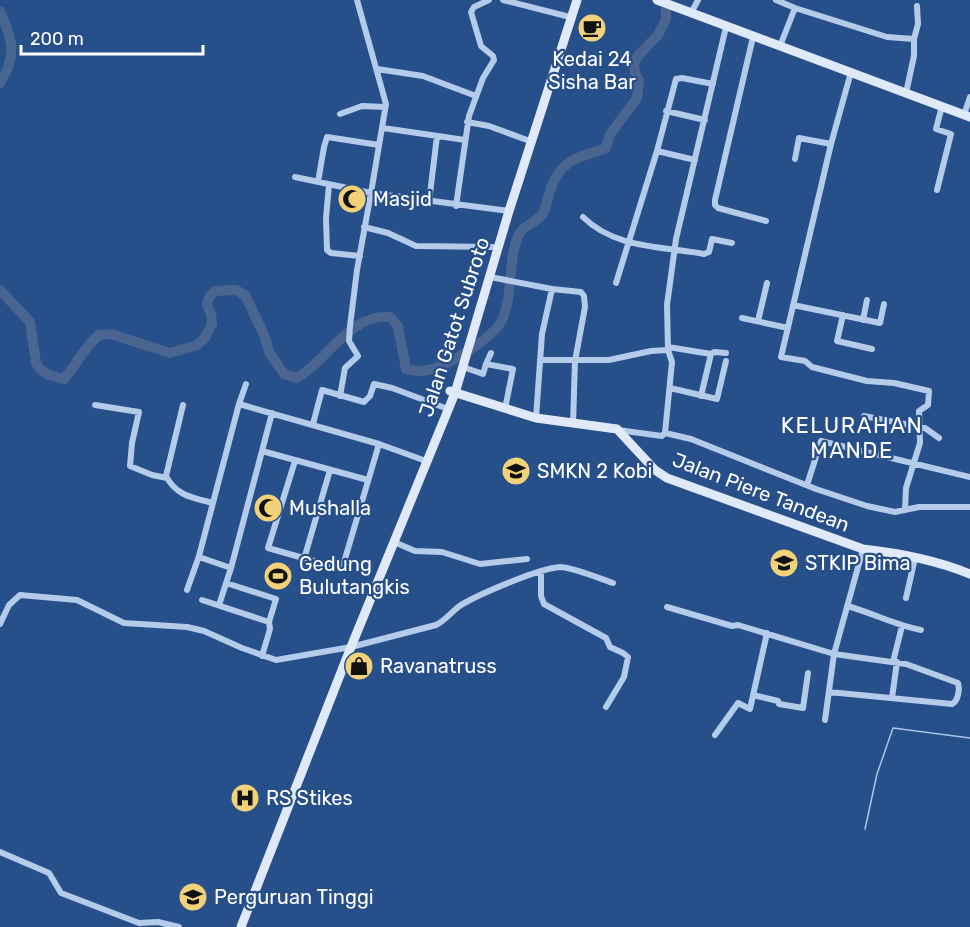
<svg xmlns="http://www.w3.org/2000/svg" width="970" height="927" font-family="Rubik,sans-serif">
	<rect width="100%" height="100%" fill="#274f89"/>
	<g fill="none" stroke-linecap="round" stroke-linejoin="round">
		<path stroke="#a9c5e9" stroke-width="1.5" d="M865 829 877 774 893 728 970 738"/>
		<path stroke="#4a6690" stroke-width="10" d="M0 11C12 39 18 55 0 83
			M0 290 30 322 36 363 40 369 49 375 64 379C77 364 84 347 99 335L111 334 170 353 197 345 205 338 212 324 211 314 207 304 209 297 215 291 236 290 245 295 265 337 269 352 284 374 297 378C328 360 349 314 390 317L398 326 406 369C417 372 427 372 438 367 454 361 493 337 501 322 513 298 508 270 515 245 522 222 528 229 541 216 546 212 547 200 549 194 559 161 574 158 605 149L611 133 637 98 639 81 635 72 634 64 638 56 658 35 666 19V0"/>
		<path stroke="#b4cbe9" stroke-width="6" d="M357 0 386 104 371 193 509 211
			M503 0 566 16
			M776 0 795 8
			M691 13 698 0
			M753 37 715 200V205L718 208 766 221
			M780 46 795 8 887 37 914 39
			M377 69 423 76 476 96
			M851 72 831 144 781 357 805 361 812 367 867 381 894 383 929 391 928 405 919 411 920 443 906 488 905 510
			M906 93 914 56V39L918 24 917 6
			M666 111 705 120
			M340 114 362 106 385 107
			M964 115 970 97
			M467 122 489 126 527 140
			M383 128 465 140
			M657 151 695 160
			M795 159 799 138 831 144
			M295 177 371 193 357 270 350 326 349 341 358 356 345 368 340 396
			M318 182 324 147 327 137 379 145
			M329 185 326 218 327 250 331 253 360 256
			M937 190 951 134 936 129 942 106
			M429 202 437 136
			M456 206 469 116 483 78 494 60 493 56 481 46 471 12 474 7 489 0
			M583 217C615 249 663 246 704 254L709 252 712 239 732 243
			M364 227 388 233 416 246 493 247
			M490 277 552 289 581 292 584 296 585 307 575 361 573 424
			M616 283 657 151 676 79 682 78 713 84
			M793 305 880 323 884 304
			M843 315 837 341 872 349
			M742 318 788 328
			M863 320 867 300
			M758 321 767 283
			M668 347 711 354 714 352 726 353
			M540 360H609L651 351 668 350
			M486 364 491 353
			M463 367 483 374 486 364 513 369 505 409
			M670 388 717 399 726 361
			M701 396 711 354
			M239 404 246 384
			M95 405 139 412 132 443 130 466 152 475 167 478
			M183 405 166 476C176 496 194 498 213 503
			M272 413 262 451 368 480
			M864 416 925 428 939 438
			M536 418 542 334 552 289
			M313 424 322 390 364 402 370 396 374 384 392 388 448 409
			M618 430 662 436 665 433 672 362 668 350 667 305 676 239 726 27
			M665 433 691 439 816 489 867 506 895 512 919 507H970
			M295 461 268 548 342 569 379 444
			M807 485 821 441 970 477
			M394 542 415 551 442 552 480 564 527 559
			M199 557 231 568
			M304 559 330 470
			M541 572V596L544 604 606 638 610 647 623 653 628 657 624 677 606 707
			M187 590 199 556 239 404 379 444 426 461
			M906 598 915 558
			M202 600 269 622 276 599 226 583
			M219 605 231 568 262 451
			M847 606C873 613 895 625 921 630
			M667 607 732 626 738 625 834 654 906 664 958 683C960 690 958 701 952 704L829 692
			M0 624 9 605 20 595 77 600 124 623 187 627 204 631 242 648 276 660 351 647 436 625C446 620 452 611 461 605 479 594 540 568 560 567 572 567 601 579 613 583
			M262 656 270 629 269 622
			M893 662 902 626
			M753 695 778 701 779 704 803 708 808 673
			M892 698 897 662
			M825 720 834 654 863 549
			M715 735 738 703 750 709 767 633
			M0 852 49 873 61 893 139 923 158 922 179 927"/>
		<path stroke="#dfe9f8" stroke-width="9" d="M657 0 970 117
			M450 391 536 418 617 429 655 470 667 478 863 549C899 553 936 560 970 574
			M241 927 351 647 455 393 509 211 577 0"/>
	</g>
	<defs>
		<g id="cafe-disc" transform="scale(1.5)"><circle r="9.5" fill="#f1d27a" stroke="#274f89"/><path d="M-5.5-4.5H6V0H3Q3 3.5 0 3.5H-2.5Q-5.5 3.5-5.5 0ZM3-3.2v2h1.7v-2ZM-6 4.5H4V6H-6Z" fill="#111"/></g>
		<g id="mosque-disc" transform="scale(1.5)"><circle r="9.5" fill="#f1d27a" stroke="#274f89"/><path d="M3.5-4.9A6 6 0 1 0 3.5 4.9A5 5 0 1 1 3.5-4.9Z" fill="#111"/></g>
		<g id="school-disc" transform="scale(1.5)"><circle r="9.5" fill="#f1d27a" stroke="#274f89"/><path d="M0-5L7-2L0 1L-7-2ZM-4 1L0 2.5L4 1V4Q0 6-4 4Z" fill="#111"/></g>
		<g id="university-disc" transform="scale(1.5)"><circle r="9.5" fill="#f1d27a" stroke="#274f89"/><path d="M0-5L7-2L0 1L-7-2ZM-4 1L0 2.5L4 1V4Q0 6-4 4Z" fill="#111"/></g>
		<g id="stadium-disc" transform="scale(1.5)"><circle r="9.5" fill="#f1d27a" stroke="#274f89"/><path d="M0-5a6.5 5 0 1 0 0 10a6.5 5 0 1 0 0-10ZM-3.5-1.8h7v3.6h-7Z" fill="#111"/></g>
		<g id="shop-disc" transform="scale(1.5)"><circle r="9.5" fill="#f1d27a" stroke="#274f89"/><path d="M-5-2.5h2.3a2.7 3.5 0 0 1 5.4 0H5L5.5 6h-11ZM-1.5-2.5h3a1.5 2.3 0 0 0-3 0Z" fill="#111"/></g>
		<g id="hospital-disc" transform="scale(1.5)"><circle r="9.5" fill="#f1d27a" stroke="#274f89"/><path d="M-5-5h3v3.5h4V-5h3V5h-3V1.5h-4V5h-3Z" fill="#111"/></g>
	</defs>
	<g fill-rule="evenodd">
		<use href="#cafe-disc" x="592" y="28"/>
		<use href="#mosque-disc" x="352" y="199"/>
		<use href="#school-disc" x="516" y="471"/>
		<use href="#mosque-disc" x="268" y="508"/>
		<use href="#university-disc" x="784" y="563"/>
		<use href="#stadium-disc" x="278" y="576"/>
		<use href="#shop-disc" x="359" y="666"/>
		<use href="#hospital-disc" x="245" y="798"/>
		<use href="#university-disc" x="193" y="897"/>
	</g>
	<g text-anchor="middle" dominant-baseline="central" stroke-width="4.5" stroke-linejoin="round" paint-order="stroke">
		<g font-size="20" fill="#fff" stroke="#274f89" text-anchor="start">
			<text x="592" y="59" text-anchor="middle">Kedai 24<tspan x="592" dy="23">Sisha Bar</tspan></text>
			<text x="373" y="199">Masjid</text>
			<text x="537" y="471">SMKN 2 Kobi</text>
			<text x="289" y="508">Mushalla</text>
			<text x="805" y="563">STKIP Bima</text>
			<text x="299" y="564">Gedung<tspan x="299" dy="23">Bulutangkis</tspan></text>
			<text x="380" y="666">Ravanatruss</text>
			<text x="266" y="798">RS Stikes</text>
			<text x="214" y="897">Perguruan Tinggi</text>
		</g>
		<g font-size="20" fill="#fff" stroke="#274f89">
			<text transform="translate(454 327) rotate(-72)">Jalan Gatot Subroto</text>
			<text transform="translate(761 492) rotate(21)">Jalan Piere Tandean</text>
		</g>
		<g font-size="22" letter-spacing="1.5" fill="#fff" stroke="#274f89">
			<text x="852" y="425">KELURAHAN<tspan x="852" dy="25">MANDE</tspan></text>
		</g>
	</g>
	<path d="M21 45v9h182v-9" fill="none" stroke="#ffffff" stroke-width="3"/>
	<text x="30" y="45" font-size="18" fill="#ffffff" stroke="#274f89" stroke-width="4.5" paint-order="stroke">200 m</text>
</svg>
